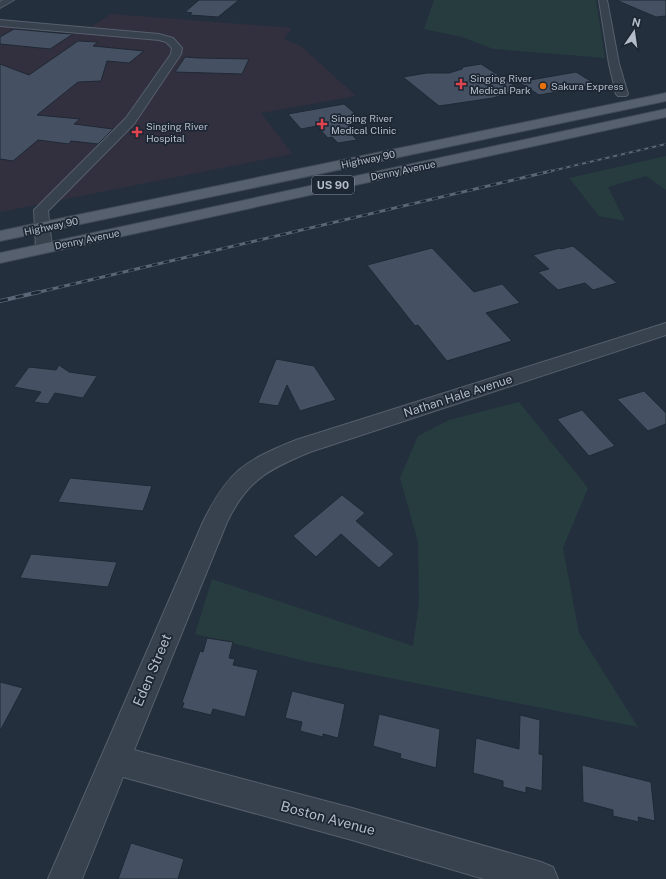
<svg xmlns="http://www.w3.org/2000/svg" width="666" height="879" font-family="'Public Sans',sans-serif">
	<rect width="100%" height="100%" fill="#242f3e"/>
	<path fill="#32303f" d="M111 14 292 28 284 39 301 46 356 96 261 113 292 154 0 212V21L88 29Z"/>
	<path fill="#263c3f" d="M434 0H596L605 58 493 49 462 37 424 29Z
		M666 156V190L646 176 608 187 625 221 599 216 569 178Z
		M519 402 588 488 563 548 579 633 638 727 309 662 195 634 212 579 413 646 419 603 418 542 400 478 418 436 449 420Z"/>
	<path fill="#455162" stroke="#1f2835" d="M199 0H239L218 17 190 15 192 13 185 12Z
		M616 0H666V16L656 17Z
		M14 29 58 33 73 34 50 49 0 44V37Z
		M78 41 98 42 93 46 144 51 129 63 107 61 101 81 78 82 37 115 80 119 74 124 113 129 98 144 71 141 69 144 38 140 13 161 0 159V64L29 75Z
		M185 57 198 58 249 59 242 74 175 72Z
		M481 64 520 89 493 98 439 106 403 77 427 73H449L462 69 463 67Z
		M576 72 597 85 539 95 519 82Z
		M344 104 360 118 345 121 357 132 351 134 357 140 338 143 332 137 328 138 317 126 301 129 288 114Z
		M573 246 617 283 593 290 585 283 558 290 538 272 549 269 533 255 560 248 561 249Z
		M432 248 474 292 502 284 520 303 486 313 512 341 447 361 418 325 415 326 367 265Z
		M276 359 314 366 336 400 300 411 287 385 278 406 258 403Z
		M59 365 69 372 97 376 83 398 55 393 48 404 34 402 41 392 14 387 29 367 56 370Z
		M644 391 666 413V424L648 431 617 399Z
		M582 410 615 446 589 456 557 419Z
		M70 478 152 486 143 511 58 502Z
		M342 495 365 513 356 521 394 554 379 568 341 534 316 557 293 536Z
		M31 554 117 562 108 587 20 578Z
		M207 638 233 642 229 658 235 659 233 665 258 670 245 717 213 709 211 715 182 708 184 703 182 702 200 651 203 652Z
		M0 682 23 688 0 731Z
		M292 691 345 704 338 738 323 734V737L300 731 302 722 285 718Z
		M379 714 440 729 436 768 400 758 401 754 373 746Z
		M520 715 540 720 539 754 543 755 542 791 526 787V793L503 787V781L473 773 476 738 519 749Z
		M582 765 651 782 655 821 638 817 639 822 613 816V810L583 802Z
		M131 843 184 859 178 879H118Z"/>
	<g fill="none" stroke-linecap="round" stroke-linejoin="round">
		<g stroke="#565f6c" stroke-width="2">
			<path id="minor" d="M3 0H14L0 8V2Z
				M599 0H607L619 64 628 94 626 96H618L616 94 609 64Z
				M0 20 159 34 173 38 182 48 181 54 134 124 48 211 52 248 49 251 44 253 39 251 36 248 34 210 126 118 171 54 172 48 166 42 159 40 0 26Z
				M666 323V335L310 452C269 469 247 480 227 522L134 750 352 808 541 862 553 867 558 879H484L352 840 123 777 82 879H48L203 522C228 471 244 461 296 440Z"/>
		</g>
		<g stroke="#414a57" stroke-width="2">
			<path id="major" d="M666 93V101L0 241V231Z
				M666 109V117L0 263V253Z"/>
		</g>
		<use href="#minor" fill="#38414e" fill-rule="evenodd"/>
		<use href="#major" fill="#56606e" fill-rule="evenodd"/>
		<g stroke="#5a6575" stroke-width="2">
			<path id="rail-far2" d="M547 172 666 144"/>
		</g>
		<g stroke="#5a6575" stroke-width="3">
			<path id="rail-far1" d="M35 293 551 171"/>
		</g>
		<g stroke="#5a6575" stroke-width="4">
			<path id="rail" d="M0 301 39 292"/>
		</g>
		<use href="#rail-far2" stroke="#1d2633" stroke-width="1.5" stroke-dasharray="4" stroke-linecap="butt"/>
		<use href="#rail-far1" stroke="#1d2633" stroke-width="2" stroke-dasharray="6" stroke-linecap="butt"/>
		<use href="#rail" stroke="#1d2633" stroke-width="2.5" stroke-dasharray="8" stroke-linecap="butt"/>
	</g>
	<g fill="#e0444e" stroke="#1d2633" stroke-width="1.5">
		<path d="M459 78h4v4h4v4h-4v4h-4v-4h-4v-4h4z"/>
		<path d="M320 118h4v4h4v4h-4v4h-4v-4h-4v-4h4z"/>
		<path d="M135 126h4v4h4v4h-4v4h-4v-4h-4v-4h4z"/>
	</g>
	<circle fill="#e8710a" stroke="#1d2633" stroke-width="1.5" cx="543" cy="86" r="4"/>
	<g text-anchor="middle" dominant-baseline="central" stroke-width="3.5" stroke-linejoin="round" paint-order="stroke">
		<g font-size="10" fill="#b4bcc9" stroke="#1d2633" text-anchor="start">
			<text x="470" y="78">Singing River<tspan x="470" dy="12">Medical Park</tspan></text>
			<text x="551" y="86">Sakura Express</text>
			<text x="331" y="118">Singing River<tspan x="331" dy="12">Medical Clinic</tspan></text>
			<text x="146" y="126">Singing River<tspan x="146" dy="12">Hospital</tspan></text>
		</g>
		<g font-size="10" fill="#b4bcc9" stroke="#1d2633">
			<text transform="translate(368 159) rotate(-12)">Highway 90</text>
			<text transform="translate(403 170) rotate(-12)">Denny Avenue</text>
			<text transform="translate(51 226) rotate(-12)">Highway 90</text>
			<text transform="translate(87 239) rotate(-12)">Denny Avenue</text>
		</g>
		<rect fill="#1d2633" stroke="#878f9c" stroke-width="1" x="312" y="176" width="42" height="18" rx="3"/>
		<g font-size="11" font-weight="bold" fill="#b4bcc9">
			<text x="333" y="185">US 90</text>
		</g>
		<g font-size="12" fill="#b4bcc9" stroke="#1d2633">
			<text transform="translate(458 396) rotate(-18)">Nathan Hale Avenue</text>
		</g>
		<g font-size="14" fill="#b4bcc9" stroke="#1d2633">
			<text transform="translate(152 670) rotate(-67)">Eden Street</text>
			<text transform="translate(328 818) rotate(15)">Boston Avenue</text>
		</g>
	</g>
	<g transform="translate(634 32) rotate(13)" stroke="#1d2633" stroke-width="3" paint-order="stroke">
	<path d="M0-3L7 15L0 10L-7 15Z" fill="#b4bcc9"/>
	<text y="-6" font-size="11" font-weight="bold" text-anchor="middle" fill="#b4bcc9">N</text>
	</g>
</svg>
